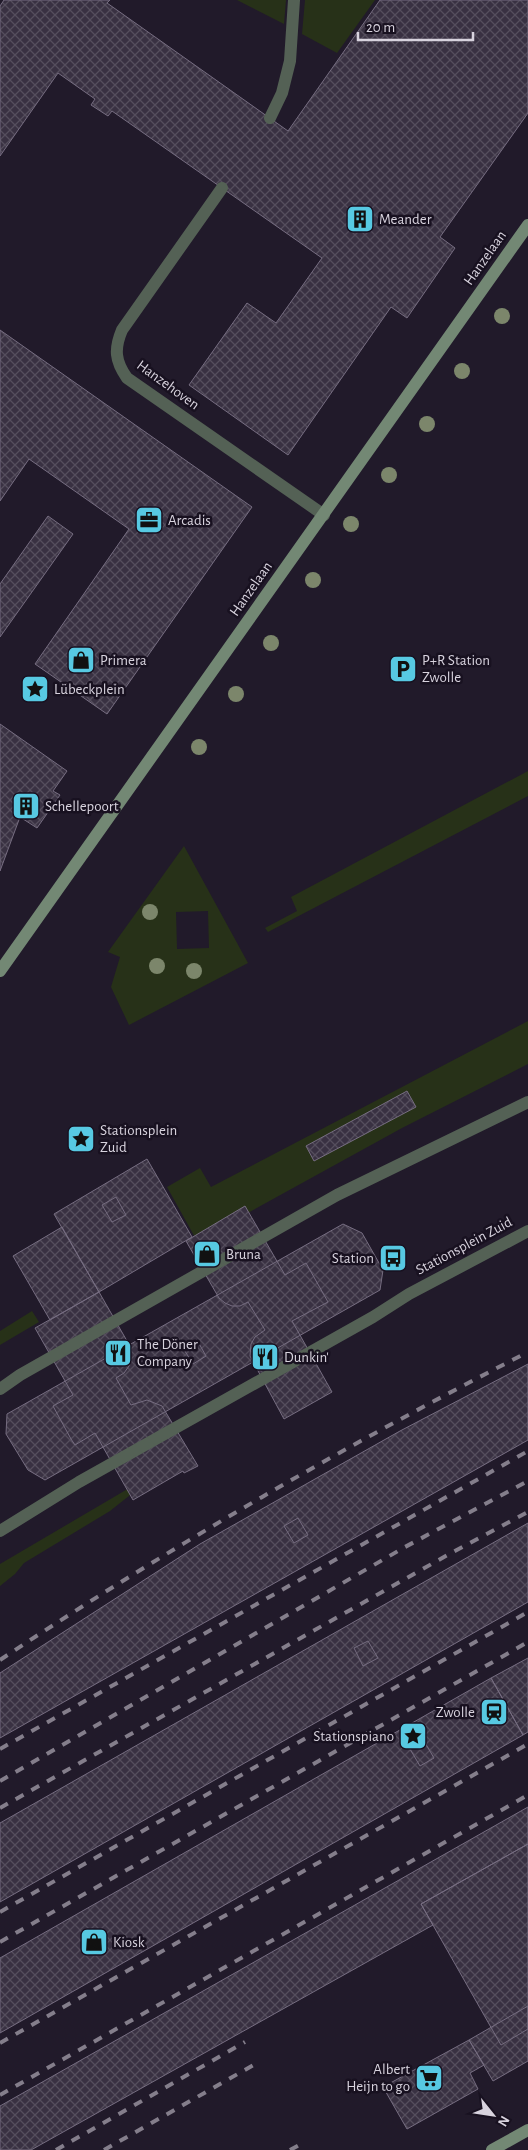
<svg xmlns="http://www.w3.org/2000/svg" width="528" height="2150" font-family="'Alegreya Sans',sans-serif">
	<defs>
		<pattern id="building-cross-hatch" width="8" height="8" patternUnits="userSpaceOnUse" patternTransform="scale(1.25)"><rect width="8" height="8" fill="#393142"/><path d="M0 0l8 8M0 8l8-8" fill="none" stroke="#554e5d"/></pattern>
	</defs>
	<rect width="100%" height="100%" fill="#211a2a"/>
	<path fill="#273118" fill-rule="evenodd" d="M237 0H286L284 24Z
		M305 0H375L337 53 302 34Z
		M528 771V796L268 932 265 928 297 911 291 897Z
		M184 846 248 963 129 1025 111 987 120 957 108 952ZM208 911 209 948 177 949 176 912Z
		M528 1021V1064L402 1128 197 1241 167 1187 200 1168 211 1187Z
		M32 1311 39 1322 0 1345V1331Z
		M131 1487 134 1492 110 1511 24 1563 15 1574 0 1586V1564Z"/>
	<path fill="url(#building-cross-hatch)" stroke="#766d81" d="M4 0H110L107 3 288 131 380 0H528V113L440 237 455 248 407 318 391 307 288 455 189 385 247 303 276 323 322 258 112 111 108 116 91 105 95 99 58 73 0 156V6Z
		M0 330 252 507 107 714 35 664 129 529 29 459 0 501Z
		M48 516 73 534 0 637V584Z
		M0 724 67 771 53 791 60 795 37 828 20 817 0 871Z
		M407 1091 416 1107 314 1161 306 1146Z
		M147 1159 192 1237 99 1292 54 1214Z
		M116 1197 126 1215 112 1222 102 1205Z
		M245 1206 285 1275 306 1263 328 1302 292 1321 332 1392 284 1419 250 1356 251 1344 255 1337 265 1330 248 1302 240 1306H232L225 1303 219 1298 186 1241Z
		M343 1224 362 1233 383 1270 380 1290 45 1480 28 1470 6 1434 7 1414Z
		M62 1227 99 1292 50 1320 13 1256Z
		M99 1292 131 1348 129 1366 124 1373 116 1378 131 1405 147 1400 162 1406 198 1466 184 1473 183 1471 133 1500 95 1433 75 1445 71 1439 53 1406 73 1395 35 1328Z
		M197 1340 206 1356 193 1364 183 1348Z
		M528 1364V1440L0 1738V1673L200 1544 400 1431Z
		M298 1518 308 1535 294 1543 284 1526Z
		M528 1523V1602L0 1902V1823Z
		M368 1641 378 1658 363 1666 354 1648Z
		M528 1658V1732L523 1735 491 1678Z
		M491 1678 523 1735 0 2033V1958Z
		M424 1741 434 1758 420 1766 410 1749Z
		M528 1807V1844L421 1904 433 1925 31 2150H0V2106Z
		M528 1844V2029L501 2045 421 1904Z
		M528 2006V2061L493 2081 469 2040Z
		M469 2040 484 2065 470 2073 478 2089 407 2129 383 2087Z"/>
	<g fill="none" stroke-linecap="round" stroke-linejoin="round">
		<path stroke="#546155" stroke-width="12" d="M270 118 282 93 290 61 294 0
			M222 188 122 330C114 349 115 361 127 378L324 515
			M0 1389 20 1375 337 1195 528 1102
			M0 1531 79 1482 373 1317 409 1294 528 1231"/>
		<path stroke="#738874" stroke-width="12" d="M0 971 528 225
			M492 2150 528 2130"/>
		<path stroke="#847e8b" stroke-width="4" stroke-dasharray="9 9" stroke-linecap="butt" d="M0 1660C170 1547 346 1445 528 1352
			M0 1749 528 1451
			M0 1781 405 1547 528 1481
			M0 1808 451 1553 528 1512
			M0 1912 528 1612
			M0 1942 528 1642
			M0 2043 528 1744
			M0 2095 528 1795
			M56 2150 245 2042
			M104 2150 257 2063
			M290 2150 301 2144"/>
	</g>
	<g fill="#7c866b">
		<circle cx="502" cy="316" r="8"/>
		<circle cx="462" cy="371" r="8"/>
		<circle cx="427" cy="424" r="8"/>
		<circle cx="389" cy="475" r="8"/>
		<circle cx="351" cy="524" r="8"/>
		<circle cx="313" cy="580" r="8"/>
		<circle cx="271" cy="643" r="8"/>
		<circle cx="236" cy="694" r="8"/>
		<circle cx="199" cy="747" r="8"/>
		<circle cx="150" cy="912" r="8"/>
		<circle cx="157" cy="966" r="8"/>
		<circle cx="194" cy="971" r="8"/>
	</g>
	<defs>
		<g id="building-square" transform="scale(1.4375)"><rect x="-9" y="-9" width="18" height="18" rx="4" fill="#57c9e2" stroke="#181120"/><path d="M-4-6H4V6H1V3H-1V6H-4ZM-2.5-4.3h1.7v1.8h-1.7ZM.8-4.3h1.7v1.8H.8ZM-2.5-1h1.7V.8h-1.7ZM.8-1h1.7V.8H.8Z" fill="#111"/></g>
		<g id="office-square" transform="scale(1.4375)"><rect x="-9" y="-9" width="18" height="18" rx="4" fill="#57c9e2" stroke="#181120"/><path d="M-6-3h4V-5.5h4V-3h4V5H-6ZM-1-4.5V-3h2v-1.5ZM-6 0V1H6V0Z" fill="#111"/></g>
		<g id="shop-square" transform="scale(1.4375)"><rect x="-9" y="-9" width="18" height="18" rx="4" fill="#57c9e2" stroke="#181120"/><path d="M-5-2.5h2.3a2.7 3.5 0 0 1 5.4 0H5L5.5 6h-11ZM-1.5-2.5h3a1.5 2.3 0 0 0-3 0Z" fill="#111"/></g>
		<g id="parking-square" transform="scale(1.4375)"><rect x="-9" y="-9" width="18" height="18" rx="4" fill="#57c9e2" stroke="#181120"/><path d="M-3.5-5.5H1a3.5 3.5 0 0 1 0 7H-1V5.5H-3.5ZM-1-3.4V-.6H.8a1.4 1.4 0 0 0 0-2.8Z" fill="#111"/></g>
		<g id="sight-square" transform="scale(1.4375)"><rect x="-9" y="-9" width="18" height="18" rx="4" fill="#57c9e2" stroke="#181120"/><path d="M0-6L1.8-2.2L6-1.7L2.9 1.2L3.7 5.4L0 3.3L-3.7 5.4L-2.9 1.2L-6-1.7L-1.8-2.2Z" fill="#111"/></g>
		<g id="bus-square" transform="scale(1.4375)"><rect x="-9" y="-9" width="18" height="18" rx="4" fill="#57c9e2" stroke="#181120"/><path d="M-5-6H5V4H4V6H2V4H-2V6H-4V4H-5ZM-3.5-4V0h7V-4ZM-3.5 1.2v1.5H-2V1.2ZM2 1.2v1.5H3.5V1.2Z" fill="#111"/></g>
		<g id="restaurant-square" transform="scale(1.4375)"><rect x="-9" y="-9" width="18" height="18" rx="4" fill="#57c9e2" stroke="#181120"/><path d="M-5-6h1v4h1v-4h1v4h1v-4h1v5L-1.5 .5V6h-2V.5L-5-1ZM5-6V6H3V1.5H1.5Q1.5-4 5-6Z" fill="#111"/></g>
		<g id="station-square" transform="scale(1.4375)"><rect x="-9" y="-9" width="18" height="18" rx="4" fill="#57c9e2" stroke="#181120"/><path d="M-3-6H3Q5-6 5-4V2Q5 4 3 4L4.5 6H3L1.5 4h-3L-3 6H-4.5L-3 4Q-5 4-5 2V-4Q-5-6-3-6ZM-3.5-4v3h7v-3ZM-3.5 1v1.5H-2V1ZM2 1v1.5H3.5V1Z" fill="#111"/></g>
		<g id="supermarket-square" transform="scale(1.4375)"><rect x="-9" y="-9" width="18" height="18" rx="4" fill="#57c9e2" stroke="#181120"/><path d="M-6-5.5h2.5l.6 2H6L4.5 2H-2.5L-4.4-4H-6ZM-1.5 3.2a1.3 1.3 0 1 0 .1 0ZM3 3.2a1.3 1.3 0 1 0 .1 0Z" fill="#111"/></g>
	</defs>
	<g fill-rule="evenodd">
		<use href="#building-square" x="360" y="219"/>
		<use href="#office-square" x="149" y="520"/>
		<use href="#shop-square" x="81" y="660"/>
		<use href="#parking-square" x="403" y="669"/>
		<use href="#sight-square" x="35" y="689"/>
		<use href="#building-square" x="26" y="806"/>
		<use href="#sight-square" x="81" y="1139"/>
		<use href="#shop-square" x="207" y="1254"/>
		<use href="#bus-square" x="393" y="1258"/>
		<use href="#restaurant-square" x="118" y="1353"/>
		<use href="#restaurant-square" x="265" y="1357"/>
		<use href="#station-square" x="494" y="1712"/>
		<use href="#sight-square" x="413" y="1736"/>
		<use href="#shop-square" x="94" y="1942"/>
		<use href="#supermarket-square" x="429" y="2078"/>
	</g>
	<g text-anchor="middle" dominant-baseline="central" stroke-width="5" stroke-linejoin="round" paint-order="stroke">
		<g font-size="15" fill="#d8d3de" stroke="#181120" text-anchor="start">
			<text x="379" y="219">Meander</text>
			<text x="168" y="520">Arcadis</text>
			<text x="100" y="660">Primera</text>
			<text x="422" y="660">P+R Station<tspan x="422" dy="17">Zwolle</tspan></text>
			<text x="54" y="689">Lübeckplein</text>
			<text x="45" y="806">Schellepoort</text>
			<text x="100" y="1130">Stationsplein<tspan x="100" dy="17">Zuid</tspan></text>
			<text x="226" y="1254">Bruna</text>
			<text x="374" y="1258" text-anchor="end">Station</text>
			<text x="137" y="1344">The Döner<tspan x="137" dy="17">Company</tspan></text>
			<text x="284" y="1357">Dunkin'</text>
			<text x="475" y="1712" text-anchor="end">Zwolle</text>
			<text x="394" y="1736" text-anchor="end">Stationspiano</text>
			<text x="113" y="1942">Kiosk</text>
			<text x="410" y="2069" text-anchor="end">Albert<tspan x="410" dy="17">Heijn to go</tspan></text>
		</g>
		<g font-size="15" fill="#d8d3de" stroke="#181120">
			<text transform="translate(485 258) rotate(-55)">Hanzelaan</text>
			<text transform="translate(168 385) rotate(36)">Hanzehoven</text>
			<text transform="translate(251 589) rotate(-55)">Hanzelaan</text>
			<text transform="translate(464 1246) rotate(-28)">Stationsplein Zuid</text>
		</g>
	</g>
	<g transform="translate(493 2115) rotate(120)" stroke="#181120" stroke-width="4" paint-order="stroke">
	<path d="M0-4L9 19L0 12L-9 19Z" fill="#d8d3de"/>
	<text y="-8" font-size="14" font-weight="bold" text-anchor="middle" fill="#d8d3de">N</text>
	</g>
	<path d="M358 32v8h115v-8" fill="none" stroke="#d8d3de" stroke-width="2.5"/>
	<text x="366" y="32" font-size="15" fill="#d8d3de" stroke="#181120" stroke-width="4" paint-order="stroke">20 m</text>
</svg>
